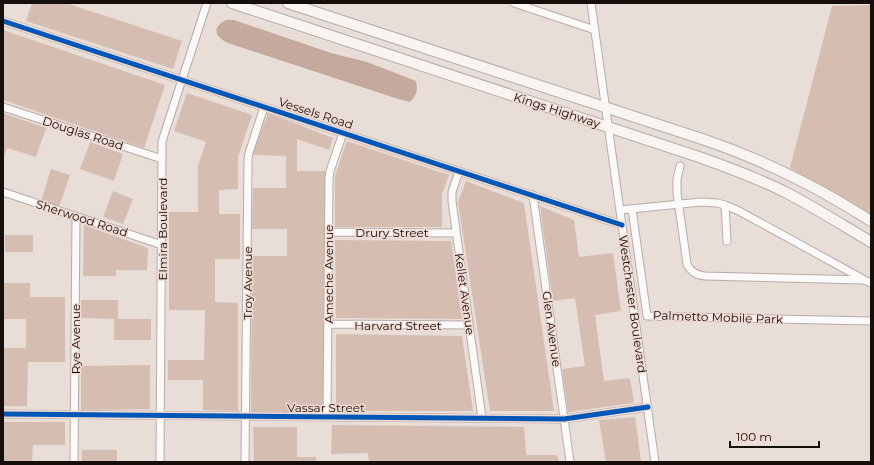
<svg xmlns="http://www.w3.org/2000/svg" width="874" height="465" font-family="Montserrat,sans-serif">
	<rect width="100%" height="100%" fill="#e9ddd8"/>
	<path fill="#d6bdb2" d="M32 3H66L182 41 173 69 26 21Z
		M871 5V215L790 168 832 6Z
		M3 30 165 85 144 148 3 100Z
		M187 93 252 115 238 157V189L219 190V214H240V259H215V302L238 303V411L203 410V380H168V360H204L205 310H169V212H198V166L206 142 174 131Z
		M3 113 46 128 36 157 7 148 3 159Z
		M268 113 333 138 329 150 297 139V171H325L323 412H251L252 256H287V229H252L253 188H286V156L252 155Z
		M347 141 449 175 442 194V227H335V176Z
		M90 142 123 154 114 181 80 169Z
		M51 169 70 175 59 207 41 201Z
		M466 181 524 203 554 411H490L458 202Z
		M113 191 133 199 123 224 103 217Z
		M540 206 574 220 579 257 613 253 621 311 595 315 604 381 630 378 634 403 568 412 562 369 585 366 575 298 553 301Z
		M84 225 148 248 147 270H116V276H83Z
		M5 235H33V252H5Z
		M335 240 451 241 462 319 336 318Z
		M3 283H30V297H65V362H28L27 406H3V348H26V319H3Z
		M81 300H118V319H151V340H114V319L81 318Z
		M336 334 462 336 473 411H336Z
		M150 365V409L81 410V366Z
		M635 417 641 462H606L599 420Z
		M3 422H65V445H33L32 462H3Z
		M332 425 524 427 526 455H557L559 462H369L368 453 331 454Z
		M253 427H297V457H316V462H254Z
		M82 450H117V462H82Z"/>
	<path fill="#c5a99d" d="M226 20H234L331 53 367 62 416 81C418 91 417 94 410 102L395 98 228 43C214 36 212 27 226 20Z"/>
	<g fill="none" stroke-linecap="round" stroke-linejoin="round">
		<g stroke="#b5aca8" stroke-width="9">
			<path id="minor" d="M514 3 595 30
				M591 3 655 462
				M3 21 622 225
				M3 107 162 159
				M680 166 677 179V193L687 264C691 272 696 275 705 276L864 280 871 283
				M459 171 452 192V201L482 418
				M3 192 162 245
				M533 195 570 462
				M725 205 727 241
				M632 209 647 316 687 317 871 321
				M620 210 701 202 717 203 725 205 739 211 863 279
				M329 232 456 233
				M328 324 469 325
				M3 414 564 419 648 407
				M327 417 329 178 330 171 343 133
				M74 462 76 216
				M160 462 162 142 164 135 207 3
				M245 462 248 160 249 153 264 107"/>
		</g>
		<g stroke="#b5aca8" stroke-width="12">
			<path id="secondary" d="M232 3 699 157C730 168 760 179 789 194 817 209 844 226 871 242
				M288 3 702 139C738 151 773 166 807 184 829 195 850 208 871 221"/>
		</g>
		<use href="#minor" stroke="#fcfaf9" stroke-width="7"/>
		<use href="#secondary" stroke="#f7f4f2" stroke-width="10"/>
		<g stroke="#f0dad1" stroke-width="8">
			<path id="cycleway" d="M3 21 622 225
				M3 414 564 419 648 407"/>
		</g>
		<use href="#cycleway" stroke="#0057b8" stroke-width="5"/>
	</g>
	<g text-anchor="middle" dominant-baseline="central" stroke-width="3" stroke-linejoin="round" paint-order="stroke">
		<g font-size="12" fill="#150e0b" stroke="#f0dad1">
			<text transform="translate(557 110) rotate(18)">Kings Highway</text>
			<text transform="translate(316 113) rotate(18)">Vessels Road</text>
			<text transform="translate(83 133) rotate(18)">Douglas Road</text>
			<text transform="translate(82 218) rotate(18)">Sherwood Road</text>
			<text transform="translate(162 229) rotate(-90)">Elmira Boulevard</text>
			<text x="392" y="232">Drury Street</text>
			<text transform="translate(328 274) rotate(-90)">Ameche Avenue</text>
			<text transform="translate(247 283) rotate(-90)">Troy Avenue</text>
			<text transform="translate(465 294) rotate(82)">Kellet Avenue</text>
			<text transform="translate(633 304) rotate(82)">Westchester Boulevard</text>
			<text transform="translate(718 317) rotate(2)">Palmetto Mobile Park</text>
			<text x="398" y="325">Harvard Street</text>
			<text transform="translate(552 329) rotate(82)">Glen Avenue</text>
			<text transform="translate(75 339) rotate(-90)">Rye Avenue</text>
			<text x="326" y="407">Vassar Street</text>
		</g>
	</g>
	<rect width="874" height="465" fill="none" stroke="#150e0b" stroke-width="8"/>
	<path d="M730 441v6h89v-6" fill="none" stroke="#150e0b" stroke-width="2"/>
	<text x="736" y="441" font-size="12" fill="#150e0b" stroke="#f0dad1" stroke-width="3" paint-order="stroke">100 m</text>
</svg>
